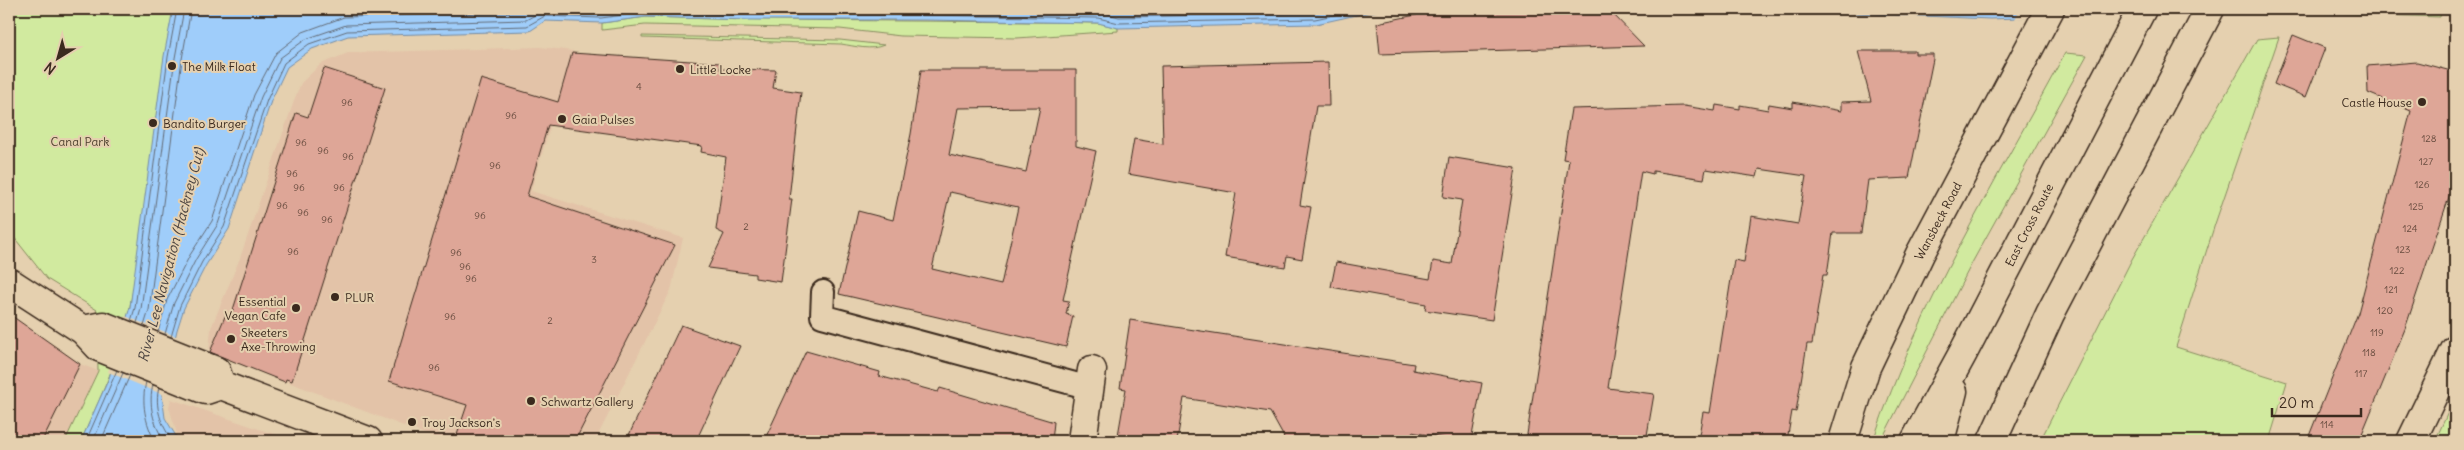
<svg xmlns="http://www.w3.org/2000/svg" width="2464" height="450" font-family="Delius,sans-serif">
	<rect width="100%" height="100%" fill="#e5d0af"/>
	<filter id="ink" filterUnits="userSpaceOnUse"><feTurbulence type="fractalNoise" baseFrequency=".02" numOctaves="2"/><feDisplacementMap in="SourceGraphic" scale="10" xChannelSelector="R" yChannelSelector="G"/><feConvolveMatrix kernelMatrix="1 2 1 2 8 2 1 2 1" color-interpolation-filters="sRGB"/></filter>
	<g filter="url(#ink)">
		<path fill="#e3c3a8" d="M540 47 573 51 531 191 683 238 671 290 595 441H443L209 352 211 328 240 258 295 98 301 83 321 64 348 53Z
			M9 315 80 364 98 371 65 441H9Z
			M171 399 294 441H179L169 407Z"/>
		<path fill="#d1ea9f" stroke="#868a5e" d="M9 9H174C153 107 149 207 130 306 122 353 100 398 81 441H65L98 371 97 310 47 279 9 231Z
			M2441 9 2440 17 2299 12 2296 9Z
			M646 17C797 22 948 20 1099 23L1118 28V31L1017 38 901 36 840 29 645 25 602 30V23Z
			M642 36 840 40 884 45C871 51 855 46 841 44L642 38Z
			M2279 37 2215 224 2176 347 2287 382 2269 441H2040L2132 259 2257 39Z
			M2065 53 2087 55 1973 261 1881 441H1873C1919 304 1997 180 2065 53Z
			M2455 397V441H2435Z"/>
		<path fill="#9fcdfa" stroke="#778ca2" d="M173 9H1384L1316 24 1118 28 1098 23 924 20H748L646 17 602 23 545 21 530 31 348 36 312 49 287 67 271 101 229 229 206 265 184 308 177 330 162 395 165 418 179 441H81L109 378 130 307 164 56Z
			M1648 9H2266L1990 19 1834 12Z"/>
		<path fill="#e5d0af" d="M2020 9H2087L2083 17 2015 19Z
			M2108 9H2257L2255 12 2105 16Z
			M125 316 178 337 164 395 108 372Z"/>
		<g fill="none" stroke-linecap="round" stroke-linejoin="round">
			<path stroke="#636b76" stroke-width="1" d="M741 9H798
				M936 9 1099 12 1119 17 1314 13 1333 9
				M1881 9 1989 14 2032 11
				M131 321 135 308 168 57 177 9
				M137 323 141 309 175 58 184 9
				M144 326 149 310 182 59 191 9
				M158 332 167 300 190 255 212 221 254 95 276 53 303 32 344 17 523 12 529 9
				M165 334 174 303 196 259 218 224 261 97 280 58 306 39 346 25 526 20 544 10 601 12 624 9
				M171 337 180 306 202 262 224 227 267 100 284 63 309 44 347 31 527 26 545 16 601 18 646 12 749 15H924L1098 18 1119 23 1315 19 1362 9
				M146 382C141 402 145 423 155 441
				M153 385C148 403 153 426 165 441
				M159 387C154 406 161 426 173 441
				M86 441 117 370
				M93 441 123 373
				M101 441 130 375"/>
		</g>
		<path fill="#dea697" stroke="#3b2a1e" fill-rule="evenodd" d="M1610 11 1644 46 1380 54 1377 23 1425 13Z
			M2293 35 2325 48 2306 97 2274 84Z
			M1858 51H1915V54H1933V59L1909 178 1868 180 1861 233H1833L1827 275H1823L1812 344H1807L1796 412 1792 411 1787 441H1698L1703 412 1710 413 1734 260 1744 262 1751 216 1798 224 1806 176 1759 169 1757 177 1706 169 1704 179 1653 171V174L1641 171 1608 388 1654 394 1646 441H1526L1569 160 1563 159 1571 109 1684 106 1715 111 1716 105 1740 109V105L1768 110 1769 104 1793 108V102L1841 111V102L1871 101Z
			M572 53 720 63 719 69 776 70 773 88 801 92 789 199H792L781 282 755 278V274L708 268 724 234 716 230 726 157 701 152 702 146 548 125 527 196 675 245 575 441H455L467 405 389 381 481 79 558 102Z
			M1328 62 1329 106H1316L1300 205 1311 207 1302 259 1287 256 1285 267 1225 257 1236 193 1128 174 1134 139 1163 144 1161 66Z
			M2417 62 2455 72V179L2405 329 2359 441H2307L2358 313 2411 111 2368 93 2367 66Z
			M324 68 385 88 292 381 286 379 285 382 210 352 226 314 231 316 296 113 308 117Z
			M921 70H1076V146L1096 151 1063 300 1069 301 1066 314 1073 316 1066 347 839 294 858 211 893 220 911 134ZM1040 107 1026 172 949 155 958 108ZM950 192 1018 207 1001 285 932 269Z
			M1449 157 1516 168 1492 320 1425 310 1426 304 1331 287 1336 262 1430 279 1433 261 1452 264 1462 200 1443 197Z
			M9 314 80 364 42 441H9Z
			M1130 320 1414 364 1413 370 1482 383 1471 441H1459L1412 432 1411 441H1286L1270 412 1184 398 1177 441H1117L1126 389 1120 388Z
			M681 325 740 346 696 441H642L629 435Z
			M806 351 880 372 879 376 938 392 940 388 1054 422 1052 441H764Z"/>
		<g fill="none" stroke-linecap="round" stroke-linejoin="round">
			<g stroke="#3b2a1e" stroke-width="26">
				<path id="pedestrian" d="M823 292 822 316 1090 388"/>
			</g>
			<g stroke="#3b2a1e" stroke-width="31">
				<path id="minor" d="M1082 441 1092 370"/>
			</g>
			<g stroke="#3b2a1e" stroke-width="31">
				<path id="tertiary" d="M9 282 83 330 99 347 206 390 221 385 368 441
					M83 330 103 326 216 371 221 385
					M1843 441 1866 367 1920 254 2050 9
					M2411 441 2455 350"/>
			</g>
			<g stroke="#3b2a1e" stroke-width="31">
				<path id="trunk" d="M1915 441 1963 353 2142 9
					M1940 441 1953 391
					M1992 441 2050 314 2210 9"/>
			</g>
			<use href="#pedestrian" stroke="#e5d0af" stroke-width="22"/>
			<use href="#minor" stroke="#e5d0af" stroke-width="28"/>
			<use href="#tertiary" stroke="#e5d0af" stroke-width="28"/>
			<use href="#trunk" stroke="#e5d0af" stroke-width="28"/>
		</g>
	</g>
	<g fill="#3b2a1e" stroke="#e5d0af" stroke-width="2">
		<circle cx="172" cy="66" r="5"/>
		<circle cx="680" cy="69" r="5"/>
		<circle cx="2422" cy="102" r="5"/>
		<circle cx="562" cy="119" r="5"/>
		<circle cx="153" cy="123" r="5"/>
		<circle cx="335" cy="297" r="5"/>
		<circle cx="296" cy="308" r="5"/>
		<circle cx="231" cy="339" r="5"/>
		<circle cx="531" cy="401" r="5"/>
		<circle cx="412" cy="422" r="5"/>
	</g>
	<g text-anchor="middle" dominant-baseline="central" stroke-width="4" stroke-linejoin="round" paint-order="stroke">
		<g font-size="10" fill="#64493c">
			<text x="639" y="86">4</text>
			<text x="347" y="102">96</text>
			<text x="511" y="115">96</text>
			<text x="2429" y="138">128</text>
			<text x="301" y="142">96</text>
			<text x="323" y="150">96</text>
			<text x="348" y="156">96</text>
			<text x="2426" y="161">127</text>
			<text x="495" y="165">96</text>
			<text x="292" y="173">96</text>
			<text x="2422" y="184">126</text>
			<text x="299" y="187">96</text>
			<text x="339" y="187">96</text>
			<text x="282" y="205">96</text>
			<text x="2416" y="206">125</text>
			<text x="303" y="212">96</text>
			<text x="480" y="215">96</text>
			<text x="327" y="219">96</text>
			<text x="746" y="226">2</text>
			<text x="2410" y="228">124</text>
			<text x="2403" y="249">123</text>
			<text x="293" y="251">96</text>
			<text x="456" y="252">96</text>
			<text x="594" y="259">3</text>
			<text x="465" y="266">96</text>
			<text x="2397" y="270">122</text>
			<text x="471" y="278">96</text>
			<text x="2391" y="289">121</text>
			<text x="2385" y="310">120</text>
			<text x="450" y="316">96</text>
			<text x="550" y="320">2</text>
			<text x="2377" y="332">119</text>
			<text x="2369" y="352">118</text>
			<text x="434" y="367">96</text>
			<text x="2361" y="373">117</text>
			<text x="2327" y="424">114</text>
		</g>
		<g font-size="12" fill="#3b2a1e" stroke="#e5d0af" text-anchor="start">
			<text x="182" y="66">The Milk Float</text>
			<text x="690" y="69">Little Locke</text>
			<text x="2412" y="102" text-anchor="end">Castle House</text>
			<text x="572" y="119">Gaia Pulses</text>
			<text x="163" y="123">Bandito Burger</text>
			<text x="345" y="297">PLUR</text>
			<text x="286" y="301" text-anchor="end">Essential<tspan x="286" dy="14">Vegan Cafe</tspan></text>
			<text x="241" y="332">Skeeters<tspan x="241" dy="14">Axe-Throwing</tspan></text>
			<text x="541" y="401">Schwartz Gallery</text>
			<text x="422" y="422">Troy Jackson's</text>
		</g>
		<g font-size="12" fill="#4a3d2b" stroke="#e5d0af">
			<text x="80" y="141">Canal Park</text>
		</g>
		<g font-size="12" fill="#3b2a1e" stroke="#e5d0af">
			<text transform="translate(1938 221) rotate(-62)">Wansbeck Road</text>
			<text transform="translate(2029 225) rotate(-63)">East Cross Route</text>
		</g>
		<g font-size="14" font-style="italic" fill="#4a423f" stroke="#e5d0af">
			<text transform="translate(171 255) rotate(-75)">River Lee Navigation (Hackney Cut)</text>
		</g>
	</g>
	<rect width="2464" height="450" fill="none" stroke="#e5d0af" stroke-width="30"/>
	<rect x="15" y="15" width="2434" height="420" fill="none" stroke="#3b2a1e" stroke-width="2" filter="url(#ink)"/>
	<g transform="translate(58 58) rotate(217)" stroke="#e5d0af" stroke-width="4" paint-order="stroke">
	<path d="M0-4L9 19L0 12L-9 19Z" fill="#3b2a1e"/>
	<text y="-8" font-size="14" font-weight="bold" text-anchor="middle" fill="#3b2a1e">N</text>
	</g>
	<path d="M2272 408v8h89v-8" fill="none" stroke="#3b2a1e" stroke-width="2.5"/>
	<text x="2279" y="408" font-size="15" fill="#3b2a1e" stroke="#e5d0af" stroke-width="4" paint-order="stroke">20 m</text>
</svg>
